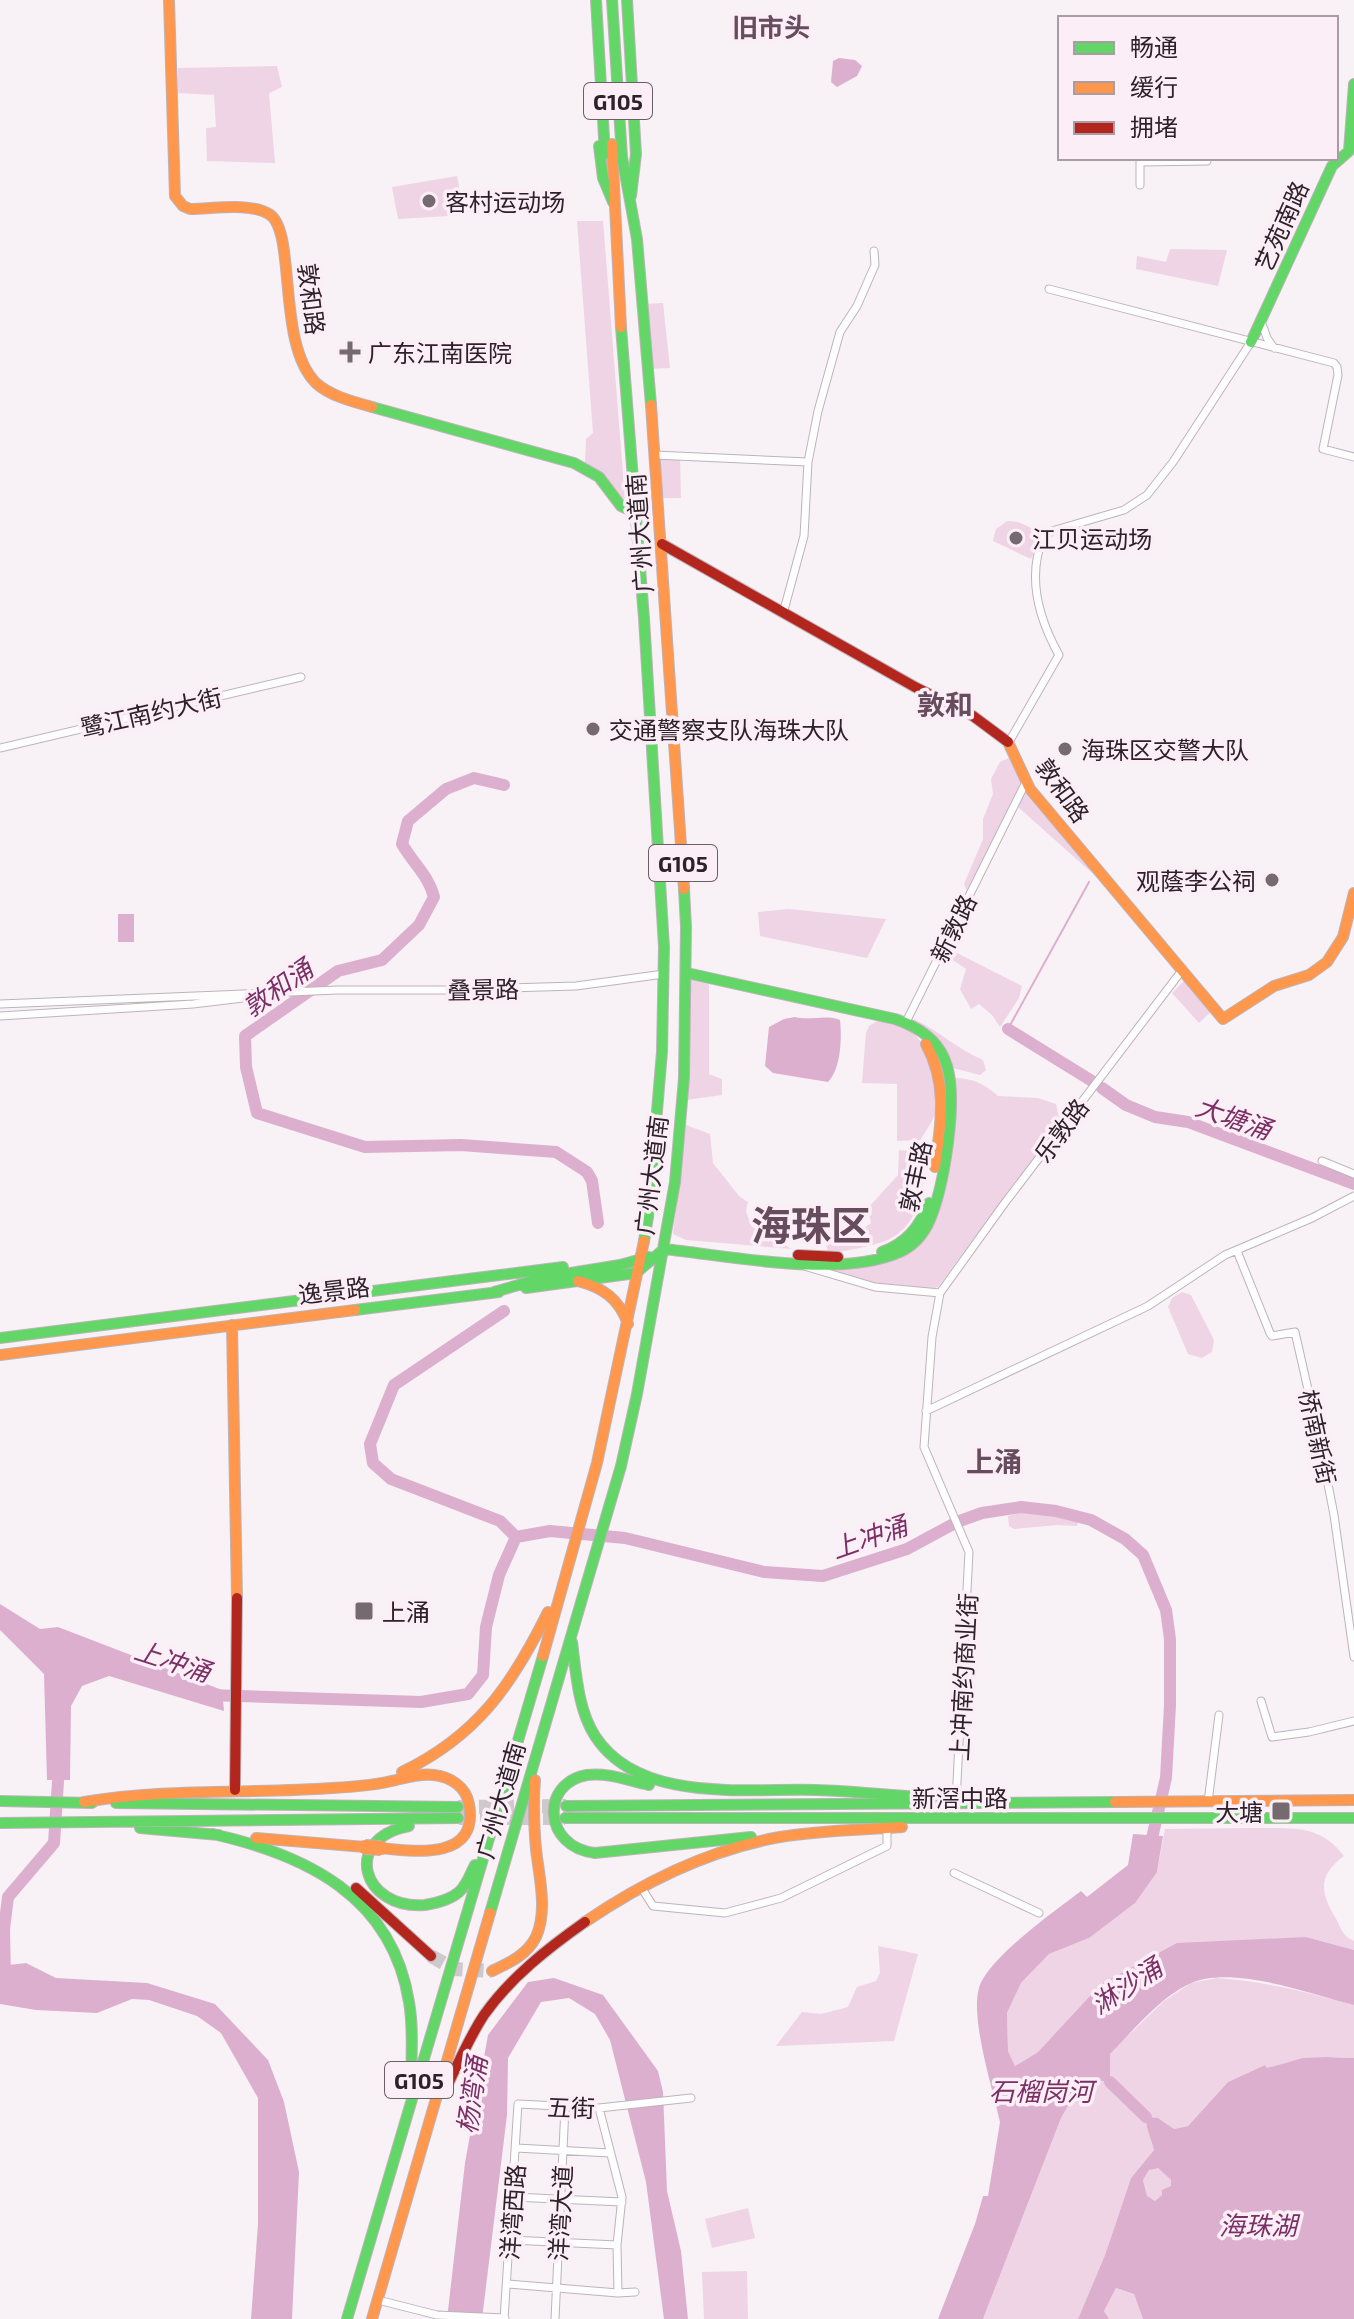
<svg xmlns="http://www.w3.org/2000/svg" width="1354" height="2319" font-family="'Exo 2','Noto Sans SC',sans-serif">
	<rect width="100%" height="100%" fill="#f8f1f5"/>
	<path fill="#efd4e5" d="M277 66 282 87 269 93 275 163 207 161 206 128 216 127 214 95 177 93 178 68Z
		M457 176 465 215 398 219 392 187Z
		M577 221H603L625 499 618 498 585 464 586 439 593 433Z
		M1170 249 1227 250 1218 286 1136 269 1137 256 1166 262Z
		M663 303 670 368 649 369 644 304Z
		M658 458H680L681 498H659Z
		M1007 521 1018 522 1036 530 1037 545 1031 559 993 541 996 529Z
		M1009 758 1022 782 967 892 964 884 983 839V819L993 794 991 779 1000 762Z
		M1028 790 1085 859 1092 873 1018 807 1024 791Z
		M789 909 886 919 867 958 760 936 758 912Z
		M953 951 1022 986 1019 998 1000 1027 992 1015 979 1004 971 1009 960 989 966 969 948 957Z
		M690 977 707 982 709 986V1074L722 1079V1095L686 1100Z
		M1185 980 1213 1010 1199 1023 1172 993Z
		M914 1019C939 1031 957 1049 983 1060L986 1070 980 1075 949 1067 913 1022Z
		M879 1020C891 1023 905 1025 914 1034 929 1048 939 1079 938 1099 938 1114 928 1128 920 1140L897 1141V1084L862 1083 866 1033 869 1026Z
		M955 1078C972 1078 985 1084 998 1096L1038 1098 1056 1104 1060 1123 938 1287C902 1298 839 1274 803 1264L905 1253 916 1248 924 1239 936 1217 955 1098Z
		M686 1125 710 1134 713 1163 739 1196 748 1202 746 1211 751 1226 792 1249 686 1240 673 1234Z
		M899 1150 920 1152C928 1167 925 1177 921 1194 908 1247 874 1244 829 1254L825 1242 858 1232 871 1223 868 1208 898 1175Z
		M1182 1292 1191 1295 1214 1340 1212 1352 1202 1358 1188 1354 1168 1307 1172 1298Z
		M1021 1512 1079 1519 1077 1526 1058 1525 1014 1529 1009 1526 1008 1516Z
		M1249 1828C1287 1829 1319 1822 1344 1856 1318 1875 1320 1892 1335 1917 1341 1927 1341 1935 1354 1941V1950L1306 1937 1101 1984 1038 2052 1015 2066 1008 2051 1007 2013 1021 1983 1049 1954 1089 1938 1157 1872 1165 1829Z
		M878 1946 918 1954 894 2041 776 2046 802 2012 821 2014 848 2007 857 1987 876 1981 880 1973Z
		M1217 1978C1264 1981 1309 1993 1354 2005V2058C1325 2055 1293 2058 1267 2069L1265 2065 1228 2082 1188 2126 1174 2129 1158 2118 1146 2124 1150 2132 1154 2150 1131 2178 1105 2255 1078 2319H983L1061 2118 1084 2078 1164 2001 1191 1983Z
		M1157 2167 1171 2180V2187L1155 2201 1147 2197 1143 2180 1149 2170Z
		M748 2208 755 2238 712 2248 705 2219Z
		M747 2271 748 2319H704L702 2272Z
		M1116 2288 1134 2294 1143 2319H1109L1104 2311Z"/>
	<path fill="#ddafce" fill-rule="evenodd" d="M839 58 855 60 862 66 857 76 837 87 831 82 833 61Z
		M118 914H134V942H118Z
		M795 1017C810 1021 827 1014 840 1020 842 1038 841 1069 828 1082L773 1073 765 1066 769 1027 784 1019Z
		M0 1604 40 1629 58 1627 222 1690 224 1711 109 1676 82 1686 71 1706 70 1780H47L44 1674 0 1630Z
		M1133 1834 1163 1836 1157 1872 1135 1903 1089 1938 1049 1954 1021 1983 1007 2013 1008 2051 1015 2066 1038 2052 1101 1984 1177 1943 1306 1937 1354 1950V2005C1311 1994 1231 1964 1189 1984 1158 1999 1134 2030 1110 2054V2082L1084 2078 1061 2118 983 2319H938L975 2224 983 2196H988L1000 2122C993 2089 970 2019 979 1988 988 1958 1055 1911 1081 1891L1087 1897 1128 1865Z
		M26 1963 56 1978 147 1983 215 2004 268 2060 284 2102 299 2172 292 2319H251L258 2224V2098L221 2033 197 2016 149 2000 132 1999 97 2013 36 2010 0 2004V1966Z
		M554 1978 603 1995 658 2071 663 2092 667 2191 681 2251 688 2319H664L646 2182 610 2040 595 2014 569 1998 541 2002 508 2058 507 2115 482 2319H447L465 2163 488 2035 528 1982Z
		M1326 2057 1354 2058V2319H1143L1134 2294 1116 2288 1104 2311 1109 2319H1078L1105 2255 1131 2178 1154 2150C1152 2140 1145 2127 1146 2117L1158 2118 1174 2129 1188 2126 1228 2082 1265 2065 1267 2068 1303 2058ZM1158 2168 1171 2180V2186L1162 2190V2195L1155 2201 1147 2196 1143 2180 1149 2170Z"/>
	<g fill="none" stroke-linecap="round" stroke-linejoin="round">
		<path stroke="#ddafce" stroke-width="2" d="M1008 1029 1089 882"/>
		<path stroke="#ddafce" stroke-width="12" d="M504 785 474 778 446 789 408 821 402 844C413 863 429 876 434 897L419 925 382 960 338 971 245 1036 246 1067 257 1113 365 1147 461 1145 556 1152 587 1172 592 1181 598 1223
			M1008 1029 1092 1081
			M1102 1088 1126 1105 1155 1117 1188 1122 1354 1184
			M504 1311 394 1385 370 1444 373 1463 391 1479 500 1521 516 1537
			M207 1695 421 1702 468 1694 483 1675 486 1627 499 1575 516 1537 550 1531 625 1538 764 1572 823 1576 907 1549 957 1522 982 1513 1021 1507 1056 1511 1091 1520 1125 1539 1143 1555 1166 1610 1170 1639V1705L1166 1778 1149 1851
			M5 1978 4 1929 8 1897 54 1843 59 1766
			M1110 2082 1146 2117"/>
		<path stroke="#cfc8cc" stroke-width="14" stroke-dasharray="14 7" stroke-linecap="butt" d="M458 1807 566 1806
			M459 1818H565
			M431 1956 454 1969 492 1971"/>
		<g stroke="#bdb4b9" stroke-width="9">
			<path id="street" d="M1140 160V185
				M1140 162 1207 161
				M1049 289 1334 363 1337 367 1338 375 1323 449 1354 457
				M1261 321 1267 338 1274 348
				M655 455 808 462
				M784 610 804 536 808 462 818 411 840 332 857 306 875 265 874 251
				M1009 742 1059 655C1039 619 1027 577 1043 538L1052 531 1124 510 1147 495 1173 462 1251 342
				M0 748 301 677
				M0 1004 338 990H447L576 986 664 974
				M0 1016 193 1004 261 996
				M906 1022 1026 782
				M1322 1161 1354 1174
				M1237 1251 1270 1333 1272 1336 1295 1332 1319 1438 1334 1515 1354 1657
				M804 1266 875 1287 940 1293
				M926 1411 1148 1306 1225 1255 1312 1218 1354 1196
				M1261 1701 1272 1737 1309 1732 1354 1721
				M956 1801 969 1552 924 1447 932 1337 940 1293 1004 1204 1183 969
				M1208 1802 1219 1715
				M954 1873 1039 1913
				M641 1887 653 1906 725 1913 781 1898 887 1846V1828
				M599 2108 622 2197 617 2245 618 2293
				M516 2148 610 2153
				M513 2197 622 2202
				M510 2240 617 2245
				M507 2284 618 2293 635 2292
				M378 2300 437 2315 505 2318
				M504 2319 518 2104 599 2108 691 2098
				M555 2319 565 2107"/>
		</g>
		<g stroke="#bdb4b9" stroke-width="12">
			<path id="fast" d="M596 0 605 154
				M612 0 622 157 637 239 651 405
				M627 0 636 154 631 196
				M599 146 603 178 613 202
				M621 327 644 618 664 947 662 1052 648 1217 644 1241
				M1251 342 1332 166 1349 151 1354 84
				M372 407 574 463 599 477 621 506 636 513
				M882 1252C907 1243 919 1227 929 1203
				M526 1288 636 1273 664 1249C731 1256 838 1279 900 1252 913 1246 923 1235 929 1222 944 1188 958 1102 947 1066 940 1041 919 1027 895 1019L687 973
				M494 1292 546 1277 620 1265 649 1257
				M355 1310 499 1292
				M0 1338 563 1267
				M572 1642C576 1672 578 1710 595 1736 639 1804 747 1788 816 1790 851 1791 886 1795 920 1797
				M649 1785C629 1781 608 1772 587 1775 540 1783 543 1847 595 1853L751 1837
				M0 1801 92 1803
				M116 1803 458 1807
				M566 1806 1115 1802
				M565 1818H1354
				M0 1823 458 1818
				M409 1826C341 1839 362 1910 425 1905 437 1903 450 1900 459 1892 467 1885 470 1874 475 1865
				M140 1828 219 1835
				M213 1834C306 1855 392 1896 409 2002 414 2030 411 2060 411 2088
				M490 1913 621 1466 637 1394 675 1182 684 1078 686 927 684 889
				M347 2319 543 1656"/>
		</g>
		<g stroke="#bdb4b9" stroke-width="12">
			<path id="slow" d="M169 0 175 196 183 206 190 209C214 209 248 202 269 214 297 230 276 344 316 383 330 396 354 402 372 407
				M612 144 621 327
				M651 405 684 889
				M1008 742 1030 789 1223 1019 1274 986 1309 975 1327 962 1343 937 1354 893
				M926 1044C948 1084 941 1123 935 1167
				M578 1281C604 1288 619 1299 628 1324
				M232 1325 237 1598
				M0 1355 355 1310
				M543 1656 597 1463 644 1241
				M402 1772C477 1736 512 1685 548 1612
				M84 1802C167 1788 249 1794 332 1788 350 1787 369 1786 387 1782 402 1779 418 1773 434 1775 451 1777 466 1787 469 1804 479 1860 417 1852 381 1848
				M1115 1802 1354 1800
				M256 1838 365 1847
				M585 1922C645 1881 708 1850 780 1837 820 1830 861 1830 902 1827
				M492 1971C509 1963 527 1955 536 1937 548 1910 539 1877 536 1849 534 1826 533 1803 535 1780
				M372 2319 490 1913"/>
		</g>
		<g stroke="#bdb4b9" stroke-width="12">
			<path id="jam" d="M662 544 915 687 973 716 1008 742
				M798 1255 838 1257
				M235 1790 237 1598
				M356 1888 431 1956
				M449 2082C460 2060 470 2036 484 2015 510 1978 548 1948 585 1922"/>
		</g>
		<use href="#street" stroke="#fefdfe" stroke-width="7"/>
		<use href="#fast" stroke="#63d668" stroke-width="10"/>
		<use href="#slow" stroke="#ff974d" stroke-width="10"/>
		<use href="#jam" stroke="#b3261e" stroke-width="10"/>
		<g stroke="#bdb4b9" stroke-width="16" stroke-linecap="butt">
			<path id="slow-bridge" d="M365 1847 381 1848"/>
		</g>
		<use href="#slow-bridge" stroke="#ff974d" stroke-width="14"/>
	</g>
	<g fill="#746a70" stroke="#fbeef6" stroke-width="3">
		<circle cx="429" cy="201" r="8"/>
		<path d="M346 340h8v8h8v8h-8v8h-8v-8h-8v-8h8z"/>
		<circle cx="1016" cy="538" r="8"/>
		<circle cx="593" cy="729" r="8"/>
		<circle cx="1065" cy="749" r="8"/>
		<circle cx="1272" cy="880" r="8"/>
		<rect x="354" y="1601" width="20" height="20" rx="4"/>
		<rect x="1271" y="1801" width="20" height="20" rx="4"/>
	</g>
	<g text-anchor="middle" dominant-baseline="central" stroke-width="7" stroke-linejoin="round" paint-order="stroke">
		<g fill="#fbeef6" stroke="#6b5f66" stroke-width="2">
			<rect x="584" y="83" width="68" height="36" rx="6"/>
			<rect x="649" y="845" width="68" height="36" rx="6"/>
			<rect x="385" y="2062" width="68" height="36" rx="6"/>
		</g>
		<g font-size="22" font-weight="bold" fill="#2d2229">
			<text x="618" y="101">G105</text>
			<text x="683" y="863">G105</text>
			<text x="419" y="2080">G105</text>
		</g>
		<g font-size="24" fill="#2d2229" stroke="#fbeef6" text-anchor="start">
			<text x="445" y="201">客村运动场</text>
			<text x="368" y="352">广东江南医院</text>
			<text x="1032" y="538">江贝运动场</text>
			<text x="609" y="729">交通警察支队海珠大队</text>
			<text x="1081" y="749">海珠区交警大队</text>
			<text x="1256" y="880" text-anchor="end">观蔭李公祠</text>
			<text x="382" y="1611">上涌</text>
			<text x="1263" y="1811" text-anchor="end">大塘</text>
		</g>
		<g font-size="24" fill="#2d2229" stroke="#fbeef6">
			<text transform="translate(1281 226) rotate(-66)">艺苑南路</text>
			<text transform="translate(312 299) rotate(83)">敦和路</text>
			<text transform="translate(639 533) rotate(-94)">广州大道南</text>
			<text transform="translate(151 712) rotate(-13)">鹭江南约大街</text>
			<text transform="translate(1063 790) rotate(54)">敦和路</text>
			<text transform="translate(953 928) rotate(-64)">新敦路</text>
			<text transform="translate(483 989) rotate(-1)">叠景路</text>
			<text transform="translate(1061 1130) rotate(-53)">乐敦路</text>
			<text transform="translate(651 1175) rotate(-83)">广州大道南</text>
			<text transform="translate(915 1176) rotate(-78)">敦丰路</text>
			<text transform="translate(334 1290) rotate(-7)">逸景路</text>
			<text transform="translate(1318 1437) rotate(78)">桥南新街</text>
			<text transform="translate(963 1677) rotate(-87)">上冲南约商业街</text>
			<text x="960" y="1797">新滘中路</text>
			<text transform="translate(500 1800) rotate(-74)">广州大道南</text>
			<text transform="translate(571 2107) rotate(2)">五街</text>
			<text transform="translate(512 2212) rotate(-86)">洋湾西路</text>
			<text transform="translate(560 2213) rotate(-87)">洋湾大道</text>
		</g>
		<g font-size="26" font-weight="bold" fill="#664c5d" stroke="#fbeef6">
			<text x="771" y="26">旧市头</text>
		</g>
		<g font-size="26" font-style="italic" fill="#7a2f65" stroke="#fbeef6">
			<text transform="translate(277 987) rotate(-35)">敦和涌</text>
			<text transform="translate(1234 1117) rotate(19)">大塘涌</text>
			<text transform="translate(869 1536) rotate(-19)">上冲涌</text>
			<text transform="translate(173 1660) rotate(18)">上冲涌</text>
			<text transform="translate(1126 1985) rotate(-33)">淋沙涌</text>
			<text x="1041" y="2090">石榴岗河</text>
			<text transform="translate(471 2095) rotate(-82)">杨湾涌</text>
			<text x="1258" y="2224">海珠湖</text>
		</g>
		<g font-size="28" font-weight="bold" fill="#664c5d" stroke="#fbeef6">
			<text x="945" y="704">敦和</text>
			<text x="994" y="1461">上涌</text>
		</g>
		<g font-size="40" font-weight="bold" fill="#664c5d" stroke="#fbeef6">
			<text x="811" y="1224">海珠区</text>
		</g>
	</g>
	<rect x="1058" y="16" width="280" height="144" fill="#fbeef6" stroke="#a99ca4" stroke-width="2"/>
	<rect x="1074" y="42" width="40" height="12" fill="#63d668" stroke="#a99ca4" stroke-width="2"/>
	<text x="1130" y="56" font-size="24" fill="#2d2229">畅通</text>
	<rect x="1074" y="82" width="40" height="12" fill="#ff974d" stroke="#a99ca4" stroke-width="2"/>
	<text x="1130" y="96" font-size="24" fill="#2d2229">缓行</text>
	<rect x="1074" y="122" width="40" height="12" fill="#b3261e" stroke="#a99ca4" stroke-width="2"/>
	<text x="1130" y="136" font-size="24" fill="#2d2229">拥堵</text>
</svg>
